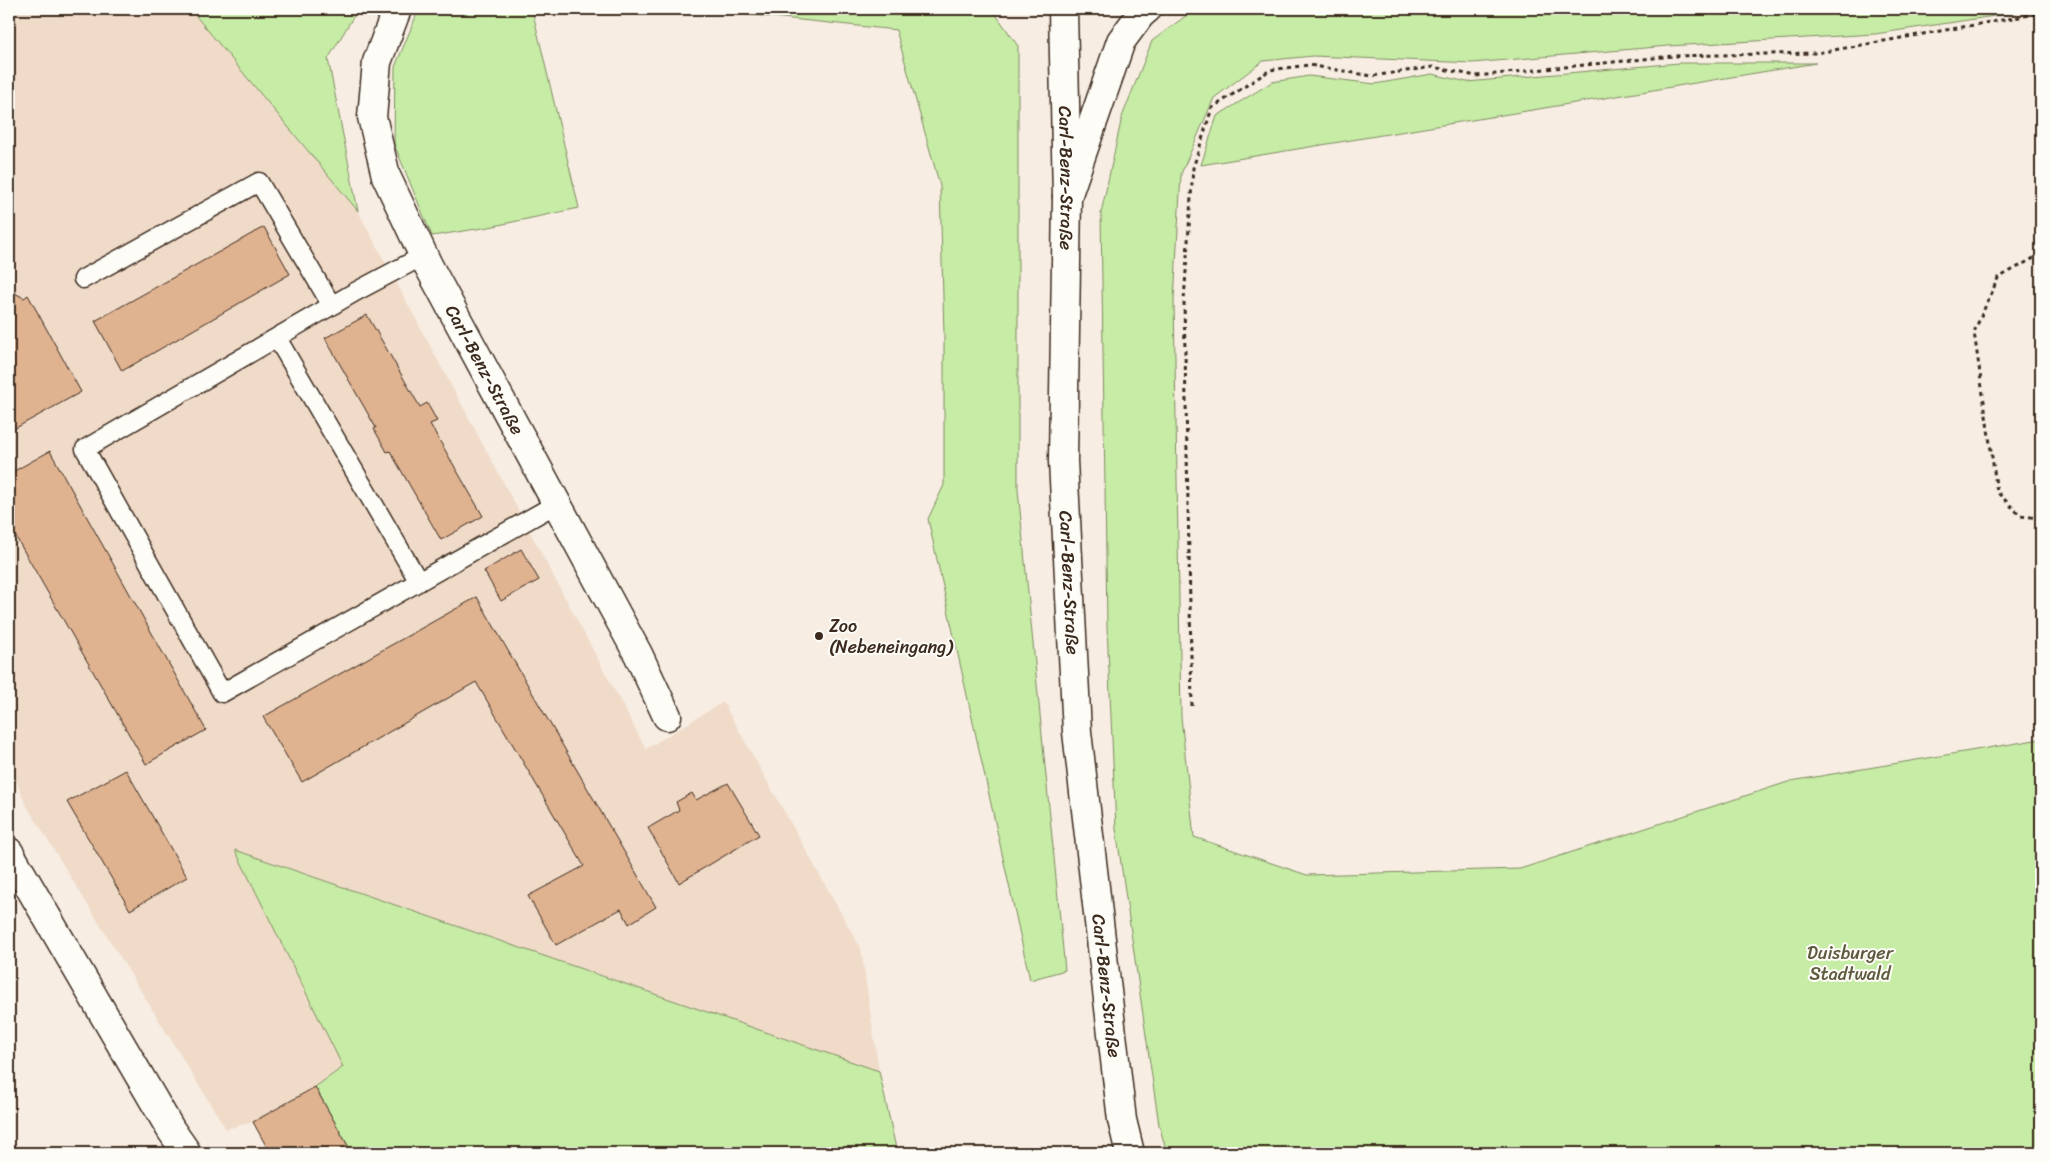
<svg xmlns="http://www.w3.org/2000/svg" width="2050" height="1162" font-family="Sriracha,sans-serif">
	<rect width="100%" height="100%" fill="#f7ede2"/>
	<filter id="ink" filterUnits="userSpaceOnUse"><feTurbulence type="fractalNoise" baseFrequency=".02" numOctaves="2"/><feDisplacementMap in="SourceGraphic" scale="10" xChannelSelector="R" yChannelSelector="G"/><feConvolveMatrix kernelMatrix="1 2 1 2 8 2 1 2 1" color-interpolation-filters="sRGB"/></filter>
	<g filter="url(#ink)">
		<path fill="#f0dbc9" d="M9 9H190L358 211 646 749 723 702 861 949 879 1071 236 850 343 1067 316 1087 352 1153H270L253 1122 226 1129 25 803 9 763Z"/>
		<path fill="#c6eca6" stroke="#808b62" d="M190 9H358L328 59 358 211Z
			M419 9H532L579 208 489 227 432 236 394 144 395 67Z
			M696 9H992L1018 46V490L1065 970 1030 980 928 519 944 485V335L940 186 896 30Z
			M1195 9H2041L1875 34 1668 46 1472 63 1313 56 1263 61 1214 98 1181 174 1174 300 1181 717 1194 837 1307 875 1520 869 1791 781 2041 739V1153H1167L1159 1125 1116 829 1107 626 1101 213 1122 117 1152 41Z
			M1679 63H1816L1201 165 1217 116 1272 82 1309 76 1375 84 1432 74 1467 82Z
			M235 850 879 1071 897 1153H352L315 1087 343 1067Z"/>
		<path fill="#dfb290" stroke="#3b2a1e" d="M264 227 290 274 122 371 95 321Z
			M9 286 13 292 24 298 28 295 81 392 12 430 9 425Z
			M367 315 420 407 427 403 437 421 430 424 483 516 441 540 390 451 387 452 374 429 376 428 325 338Z
			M50 451 206 730 146 764 9 525V474Z
			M521 549 539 580 501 601 484 571Z
			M477 597 656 907 629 924 621 909 556 945 528 896 584 866 476 682 302 782 263 717Z
			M126 770 187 877 130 910 67 802Z
			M728 783 759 835 679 883 648 828 679 810 676 802 692 793 696 800Z
			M315 1087 352 1153H270L253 1122Z"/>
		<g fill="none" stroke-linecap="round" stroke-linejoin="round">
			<g stroke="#3b2a1e" stroke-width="21">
				<path id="service" d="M423 256 355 292 85 449 222 693 556 504
					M83 279 259 182 332 306
					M277 338 419 582"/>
			</g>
			<g stroke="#3b2a1e" stroke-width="31">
				<g id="minor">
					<path id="s1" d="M397 9 377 62 372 117 386 176 428 265 638 654 667 716"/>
				</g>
			</g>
			<g stroke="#3b2a1e" stroke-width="31">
				<g id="secondary">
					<path id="s2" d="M1063 9 1067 197 1063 461 1077 732 1122 1120 1130 1153"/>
				</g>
			</g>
			<g stroke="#3b2a1e" stroke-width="31">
				<path id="motorway" d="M1067 197 1121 41 1141 14 1147 9
					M9 852 171 1130 187 1153"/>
			</g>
			<path stroke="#3b2a1e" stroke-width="3" stroke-dasharray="4 4" stroke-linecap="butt" d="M2041 254 1998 278 1974 332 1997 492 2021 516 2041 518
				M2041 346V355
				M1192 706 1184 301 1193 168 1212 108 1270 70 1309 65 1372 76 1433 67 1476 76 1673 56 1817 53 2041 13"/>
			<use href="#service" stroke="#fdfcf7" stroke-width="18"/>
			<use href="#minor" stroke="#fdfcf7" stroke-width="28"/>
			<use href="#secondary" stroke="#fdfcf7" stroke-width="28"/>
			<use href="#motorway" stroke="#fdfcf7" stroke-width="28"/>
		</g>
	</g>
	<circle fill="#3b2a1e" stroke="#fdfcf7" stroke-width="2" cx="819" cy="636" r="5"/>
	<g text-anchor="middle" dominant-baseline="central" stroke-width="4" stroke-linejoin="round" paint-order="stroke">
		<g font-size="18" fill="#3b2a1e" stroke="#fdfcf7">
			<text stroke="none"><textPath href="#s2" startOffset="169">Carl-Benz-Straße</textPath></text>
			<text stroke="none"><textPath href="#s1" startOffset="390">Carl-Benz-Straße</textPath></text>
			<text stroke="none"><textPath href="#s2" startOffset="574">Carl-Benz-Straße</textPath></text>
			<text stroke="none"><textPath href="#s2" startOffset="979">Carl-Benz-Straße</textPath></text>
		</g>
		<g font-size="18" fill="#3b2a1e" stroke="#fdfcf7" text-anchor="start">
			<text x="829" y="626">Zoo<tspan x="829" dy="21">(Nebeneingang)</tspan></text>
		</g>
		<g font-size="18" fill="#5e5a40" stroke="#fdfcf7">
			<text x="1850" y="953">Duisburger<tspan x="1850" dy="21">Stadtwald</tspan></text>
		</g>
	</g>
	<rect width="2050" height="1162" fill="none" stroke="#fdfcf7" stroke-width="30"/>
	<rect x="15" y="15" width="2020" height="1132" fill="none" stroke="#3b2a1e" stroke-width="2" filter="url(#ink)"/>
</svg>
